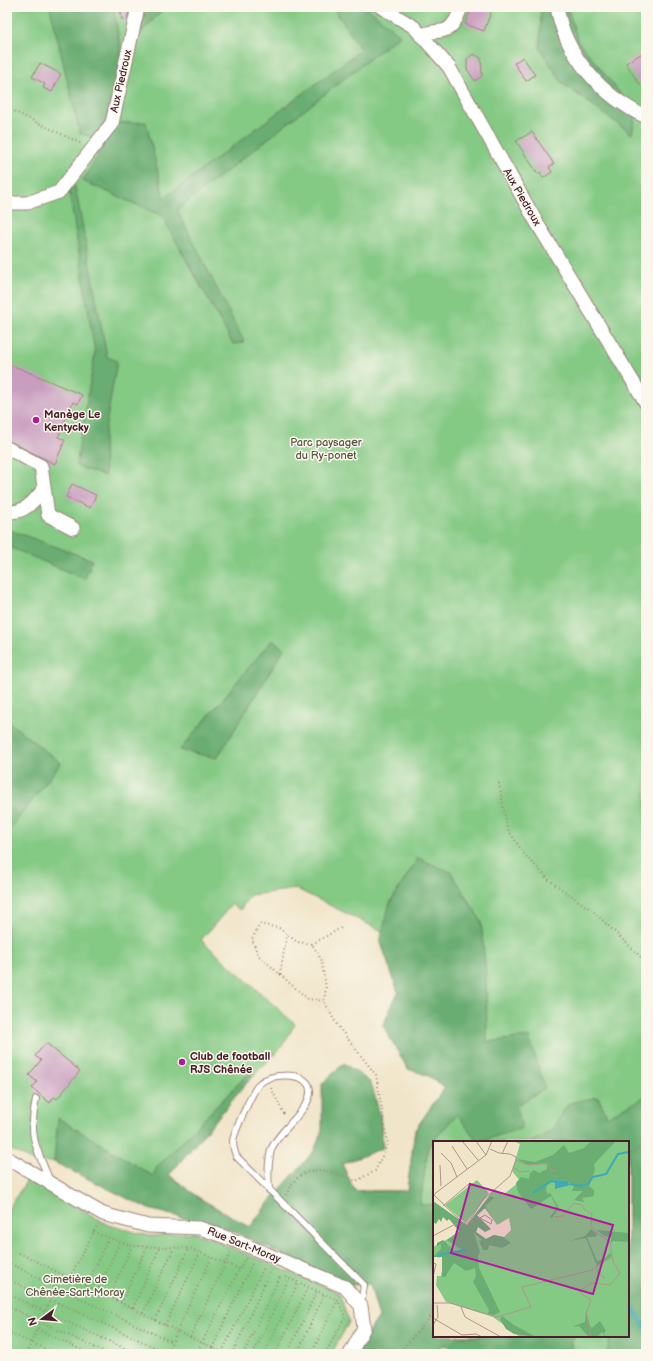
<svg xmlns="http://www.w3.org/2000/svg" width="653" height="1361" font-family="'Balsamiq Sans',sans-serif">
	<rect width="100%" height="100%" fill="#fbf7ec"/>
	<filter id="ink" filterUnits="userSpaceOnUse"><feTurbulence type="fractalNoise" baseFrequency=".025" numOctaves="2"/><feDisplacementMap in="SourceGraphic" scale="8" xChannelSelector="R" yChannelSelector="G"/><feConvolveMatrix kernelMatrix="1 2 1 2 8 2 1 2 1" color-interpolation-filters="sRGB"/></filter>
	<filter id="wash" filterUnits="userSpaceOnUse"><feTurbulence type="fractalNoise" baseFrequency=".012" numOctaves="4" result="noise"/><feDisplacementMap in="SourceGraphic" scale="16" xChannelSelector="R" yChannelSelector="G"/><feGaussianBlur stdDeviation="0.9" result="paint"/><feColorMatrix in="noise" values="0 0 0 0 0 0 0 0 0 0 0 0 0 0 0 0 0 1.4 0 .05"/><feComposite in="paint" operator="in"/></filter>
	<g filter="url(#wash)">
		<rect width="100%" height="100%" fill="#f1e5c9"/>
		<path fill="#84c984" stroke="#677458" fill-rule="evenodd" d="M7 7H646V1354H467L443 1345 436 1354H368L358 1346 379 1317 370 1284 302 1190 407 1191 415 1130 445 1087 427 1075 408 1069 383 1026 398 992 382 931 297 889 250 895 240 910 232 904 201 940 295 1024 281 1048 251 1078 169 1175 199 1198 353 1286 230 1230 149 1209 54 1162 33 1161 7 1148V1064L10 1050 7 1048ZM434 1142H628V1336H434Z
			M29 1177 108 1225 150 1236 194 1232 339 1293 349 1322 331 1354H7V1211Z"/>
		<path fill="#6bad72" stroke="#5a664e" d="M50 7H113L122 55 110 113 96 138 80 134Z
			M141 7H165L138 36Z
			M333 7H366L400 35 177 210 244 342 233 344 162 216 83 181 117 123 146 122 164 198 361 50Z
			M541 7H567L578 41 636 113 632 134 562 83 540 48Z
			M75 186 107 357 117 361 104 436 105 476 76 466 95 353 69 190Z
			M7 529 92 560 85 579 7 546Z
			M272 640 284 649 217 758 180 750Z
			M7 721 61 763 7 833Z
			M418 858 451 872 481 921 486 974 487 1042 529 1037 545 1088 516 1106 522 1128 478 1142 457 1114 428 1147 420 1205 434 1204V1336H574L569 1354H467L443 1345 436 1354H354L379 1317 370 1284 349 1285 230 1230 149 1209 54 1162 58 1118 153 1176 157 1167 251 1071V1078L169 1175 199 1198 250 1227 269 1202 314 1151 322 1130V1084L344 1063 371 1083 380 1114 383 1148 342 1164 355 1191H407L415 1130 445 1087 427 1075 408 1069 383 1026 398 992 380 940 390 903Z
			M646 1096V1354H607L610 1338 614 1336H628V1327L633 1324 628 1314V1142H531L550 1132 569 1103 598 1097 607 1117Z"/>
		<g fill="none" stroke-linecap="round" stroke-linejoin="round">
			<path stroke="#3babb7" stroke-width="3.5" d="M628 1300 646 1329"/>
		</g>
		<g id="blocks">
			<path fill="#c89dbf" d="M120 7H130L127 19 122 20Z
				M472 7H493L484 31 465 24Z
				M646 51V80L639 84 626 63Z
				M473 54 481 58 482 76 475 81 467 69V59Z
				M523 57 535 75 526 81 514 63Z
				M40 63 61 74 52 92 43 88 45 84 32 77Z
				M532 132 554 164 549 167 552 172 543 178 540 172 538 174 516 141Z
				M7 363 82 395 78 404 73 402 58 437 65 440 55 464 7 440Z
				M72 484 96 495 90 508 66 497Z
				M46 1043 80 1071 57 1099 54 1097 50 1103 32 1088 37 1082 29 1075 41 1060 35 1056Z"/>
		</g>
	</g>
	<g filter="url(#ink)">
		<use href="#blocks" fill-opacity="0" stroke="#9e827a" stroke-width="1"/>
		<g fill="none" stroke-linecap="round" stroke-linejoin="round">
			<g stroke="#9e827a" stroke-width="8">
				<path id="service" d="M36 1099C28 1137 36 1147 50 1181
					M269 1190C268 1178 268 1163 271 1150 278 1129 320 1104 308 1084 300 1072 270 1074 260 1083 254 1088 234 1132 233 1141 233 1146 234 1151 236 1156L364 1285 361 1305"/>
			</g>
			<g stroke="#9e827a" stroke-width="15">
				<path id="minor" d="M381 7 414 27 449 67 537 223 646 403
					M557 7C565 56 602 96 646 117
					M421 36C428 31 433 32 441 31 452 30 458 17 461 7
					M7 203H27L59 192 112 123 138 7
					M7 448 41 466 48 515 73 528
					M7 511C23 515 34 501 43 490
					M7 1158 103 1214 148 1226 200 1228 236 1241 345 1287 361 1306 364 1328 350 1354"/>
			</g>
			<path stroke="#9e827a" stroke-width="2" stroke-dasharray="1 3" stroke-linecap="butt" d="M7 108 82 144
				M499 783 507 828 524 854 549 880 593 911 646 962
				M312 944 341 928
				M280 974 287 934
				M271 1088 285 1116
				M628 1155 646 1144
				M286 1195C289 1190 292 1183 296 1179 314 1162 337 1174 356 1181L375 1171 388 1144 376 1075 337 1025 324 1001 326 987 321 959 312 944 297 942 279 928 260 924 252 939 258 955 293 986 308 999 324 1001
				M93 1232 132 1246 189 1248 239 1269
				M19 1253 62 1274
				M7 1262 56 1287 172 1342
				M70 1277 177 1331 211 1258
				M286 1277 338 1300 345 1317 325 1354
				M7 1279 167 1353 166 1354
				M87 1286 108 1238
				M97 1291 120 1242
				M7 1294 137 1354
				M109 1297 132 1246
				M121 1303 147 1247
				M7 1306 109 1354
				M133 1308 160 1247
				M143 1313 174 1248
				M155 1320 189 1248
				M165 1325 200 1253
				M37 1329 90 1354
				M7 1332 57 1354
				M190 1337 231 1252
				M212 1348 253 1262
				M222 1352 264 1267
				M26 1354 62 1274 70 1277 98 1224
				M151 1354 154 1347
				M169 1354 167 1353 177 1331 226 1354
				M196 1354 245 1258 246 1259
				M232 1354 271 1270
				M243 1354 281 1275
				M253 1354 289 1278
				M264 1354 298 1283
				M275 1354 308 1287
				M287 1354 317 1291
				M297 1354 324 1294
				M311 1354 338 1300
				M398 1354 434 1313"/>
			<use href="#service" stroke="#fff" stroke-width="6"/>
			<use href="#minor" stroke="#fff" stroke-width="13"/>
		</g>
	</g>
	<g fill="#b5179e" stroke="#fbf7ec" stroke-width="1.5">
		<circle cx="36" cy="420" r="4"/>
		<circle cx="182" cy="1062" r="4"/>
	</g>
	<g text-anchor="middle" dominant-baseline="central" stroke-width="3" stroke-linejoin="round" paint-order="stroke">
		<g font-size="11" fill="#4a1f2b" stroke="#fbf7ec">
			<text transform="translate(121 81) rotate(-77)">Aux Piedroux</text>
			<text transform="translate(522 197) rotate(60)">Aux Piedroux</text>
			<text transform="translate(244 1245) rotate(22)">Rue Sart-Moray</text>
		</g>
		<g font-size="11" font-weight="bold" fill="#4a1f2b" stroke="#fbf7ec" text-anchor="start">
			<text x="44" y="414">Manège Le<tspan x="44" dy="13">Kentycky</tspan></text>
			<text x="190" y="1056">Club de football<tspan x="190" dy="13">RJS Chênée</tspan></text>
		</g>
		<g font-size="11" fill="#5b5246" stroke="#fbf7ec">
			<text x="326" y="442">Parc paysager<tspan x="326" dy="13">du Ry-ponet</tspan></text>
			<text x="75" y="1279">Cimetière de<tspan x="75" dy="13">Chênée-Sart-Moray</tspan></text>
		</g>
	</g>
	<g transform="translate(433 1141)">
		<rect width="196" height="196" fill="#f1e5c9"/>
		<path d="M80 0H196V196H87L60 176 13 161 3 144 4 135H8L10 124 9 116 0 115V106L24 93 26 90 22 85 28 81 34 84 46 80 43 91 53 98 61 94 71 96 78 89 76 77 64 84 52 67 35 83 61 48 70 54 87 40 79 30 87 3ZM44 39 56 52 34 81H31L12 64Z" fill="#84c984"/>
		<path d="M158 0H183L161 23 162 29 156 45 161 49V55L149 57 151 61 141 59 150 50H139L141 45 134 40 122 39 114 44 113 49 114 53 117 52 126 67 119 77 117 76 124 67 118 55 98 68 85 51 83 42 88 36 96 38 97 32 101 29 106 32 114 28V23L95 24 84 18 102 21 120 14 131 4 136 12 151 7ZM57 55 61 57 52 65 60 78 52 67 44 74 58 88 52 91 45 86 43 91 53 98 61 94 70 96 78 102 69 107 56 104 55 109H50L46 100 49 99 41 92 47 111 45 115 46 127 67 171 61 174 55 173 56 169 40 141 43 135 42 127 33 130 21 122 12 136H9V116H0L8 108V103L4 105V102L10 99 22 111 29 109 14 99 26 90 16 78 14 80 10 76 8 81 6 78 3 83 0 81V60L34 84ZM158 88 164 93 163 96H154L164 120 171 118 177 112 179 115 164 125 153 97 137 100 152 95ZM164 89 196 92V101L180 100 178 102V96L171 95ZM153 169 157 185 159 187 167 180 173 190 171 192 173 196 169 191 165 195 156 196 146 185 139 186 152 181ZM69 175 81 184 103 196 81 193 73 188 67 178Z" fill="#6bad72"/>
		<path d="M122 39 134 40 137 44 122 48Z" fill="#3babb7"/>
		<path fill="none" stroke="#3babb7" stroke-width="2" d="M137 43 148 45 155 43 160 36 173 33 185 13 196 11M100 52 118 40 122 41M5 116 9 113 33 109"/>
		<path fill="none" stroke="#ae968a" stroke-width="1" d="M29 0 45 19M43 0 53 14M19 5 34 28M8 12 18 22 24 36M69 13 75 0M83 19 94 24 115 22 117 29 122 30M7 24 8 45M80 26 87 31 97 30M0 54 53 14 59 0M1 54 30 82H35L50 59 77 35 83 19V16L77 13 66 12 57 8M10 65 37 42M122 76 130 75 141 62 149 64 151 68 159 73 158 85 164 92 177 101 180 121 187 132 177 144 158 142 146 151 158 159 153 174 158 196M34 84 52 74 59 79 58 83 47 77M0 95 28 80M0 122 3 123 0 136M164 128 165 132 172 137M0 162H17L64 176 98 166 89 146 159 129 179 116M28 166 32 176 68 196M0 177 29 194 43 193 49 196M0 184 5 176 4 164"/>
		<path fill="#b5179e" fill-opacity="0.15" stroke="#b5179e" stroke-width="2" d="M37 43 180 84 160 153 18 112Z"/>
		<rect width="196" height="196" fill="none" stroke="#4a1f2b" stroke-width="2"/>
	</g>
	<rect width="653" height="1361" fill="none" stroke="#fbf7ec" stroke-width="24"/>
	<g transform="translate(42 1319) rotate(254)" stroke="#fbf7ec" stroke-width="3" paint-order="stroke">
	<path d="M0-3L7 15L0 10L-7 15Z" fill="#4a1f2b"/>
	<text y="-6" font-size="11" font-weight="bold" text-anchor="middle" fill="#4a1f2b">N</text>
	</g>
</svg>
